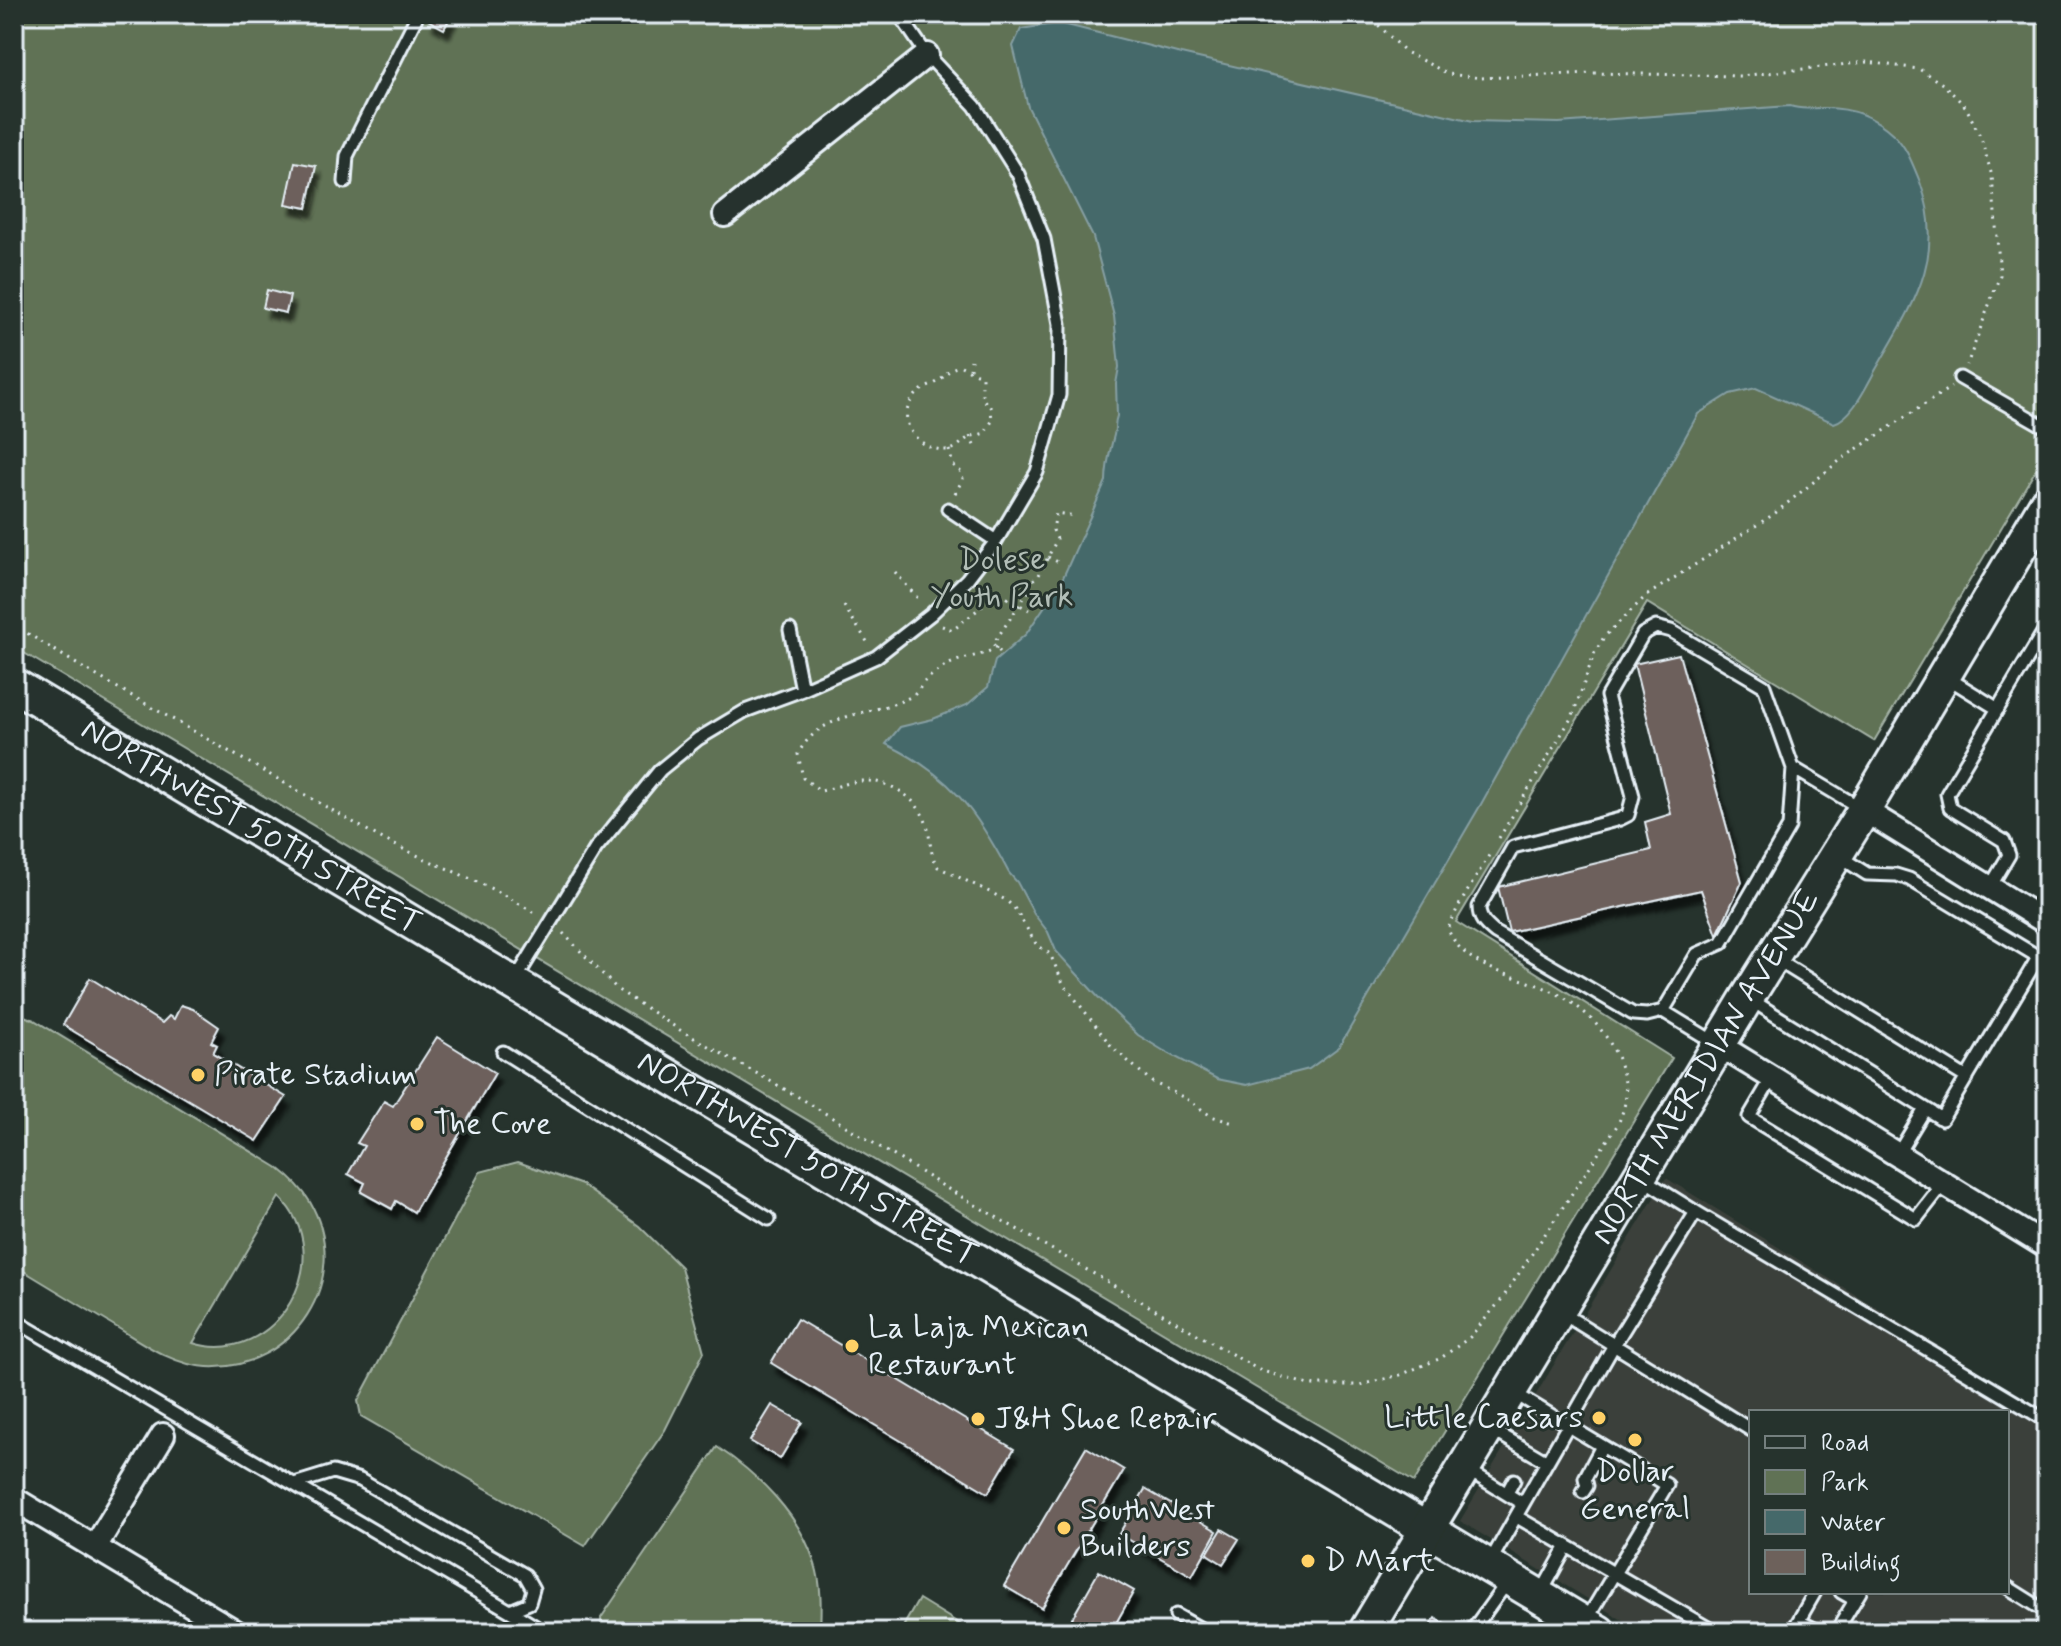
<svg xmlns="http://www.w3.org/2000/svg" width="2061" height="1646" font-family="Mynerve,sans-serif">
	<defs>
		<filter id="shadow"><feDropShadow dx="5" dy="9" stdDeviation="2" flood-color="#0009"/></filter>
	</defs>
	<rect width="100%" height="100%" fill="#26332d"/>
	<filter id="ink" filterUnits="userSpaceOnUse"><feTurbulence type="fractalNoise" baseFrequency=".0125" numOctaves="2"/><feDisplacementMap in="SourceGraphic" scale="16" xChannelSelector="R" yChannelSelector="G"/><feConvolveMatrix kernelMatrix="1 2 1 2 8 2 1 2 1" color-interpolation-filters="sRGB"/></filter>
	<g filter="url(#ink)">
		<path fill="#3b413b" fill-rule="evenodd" d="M1666 1178 2047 1413V1632H1642L1460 1521ZM1751 1412H2007V1592H1751Z"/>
		<path fill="#607255" stroke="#a4b2a6" stroke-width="2" fill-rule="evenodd" d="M14 14H2047V451L1874 741 1647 603 1456 922 1672 1058 1414 1482 14 647Z
			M14 1012 34 1020 277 1167C290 1177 302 1188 310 1202 354 1279 293 1371 207 1367 170 1365 139 1340 108 1322 77 1303 45 1284 14 1265ZM279 1197C341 1257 276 1369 193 1343Z
			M518 1162 582 1185 639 1226 681 1267 704 1352 665 1430 585 1546 361 1416 358 1401 480 1172Z
			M717 1447C758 1474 800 1515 815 1564 822 1586 821 1609 820 1632H605L602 1630 601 1618Z
			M919 1599 973 1632H916L904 1625Z"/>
		<path fill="#45696a" stroke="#869fa3" stroke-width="2" d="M1059 23 1181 54 1473 121 1559 123 1790 106C1801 110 1810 108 1821 108 1848 107 1873 115 1893 134 1907 147 1913 165 1920 182 1948 258 1911 308 1875 371 1866 387 1852 418 1834 423L1756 388 1730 394 1698 414 1480 806 1339 1047 1309 1069 1247 1085 1217 1079 1164 1051 1138 1035 1098 997 1056 951 1048 932 1034 914 1017 882 1009 873C977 812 950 774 886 744L900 727 933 719 967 705 988 687 995 661 1026 634 1061 582 1106 481C1106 464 1110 451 1114 435 1116 428 1114 423 1117 416L1116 384 1119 367 1114 316 1093 237 1028 107 1013 46 1021 29Z"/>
		<path fill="#6d615b" stroke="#e8f1f8" stroke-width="2" filter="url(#shadow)" d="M431 14H452L444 29 428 20Z
			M295 162 316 166 307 208 286 204Z
			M267 290 290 296 286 313 263 308Z
			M1679 654 1742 882 1717 935 1701 890 1509 932 1498 887 1651 850 1645 822 1671 814 1634 664Z
			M90 978 162 1023 169 1016 174 1019 181 1005 193 1009 219 1027 211 1042 217 1045 213 1053 286 1097 257 1141 63 1025Z
			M437 1037 495 1073 414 1212 396 1201 392 1209 361 1192 365 1183 348 1174 364 1146 357 1143 384 1101 393 1106Z
			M797 1319 1014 1449 988 1493 771 1363Z
			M772 1405 802 1422 780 1459 750 1441Z
			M1086 1447 1124 1470 1042 1608 1004 1586Z
			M1145 1489 1217 1531 1192 1576 1119 1534Z
			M1222 1529 1239 1539 1223 1564 1207 1554Z
			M1099 1571 1134 1591 1111 1632H1087L1070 1622Z
			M1435 1618 1450 1627 1448 1632H1426Z"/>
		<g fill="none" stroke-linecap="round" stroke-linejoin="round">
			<g stroke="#e8f1f8" stroke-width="17">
				<path id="service" d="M345 182 347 156 418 14
					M1960 378 2047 428
					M948 509 996 541
					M790 630 802 690
					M1948 678 1998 709
					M1793 768 1789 827 1722 943 1697 954 1663 1011 1647 1015 1633 1014 1495 933C1486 925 1479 920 1479 907L1513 847 1620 819 1628 815 1633 796 1607 696 1643 634 1656 627 1671 631 1764 686 1793 768 1862 809
					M1837 855 1867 874 1896 875 1909 879 2047 962
					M1990 887 2009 855 2004 841 1950 808 1947 794 2047 626
					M1774 958 1967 1078
					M514 982 596 848 660 770 698 739 745 711 802 690 876 657 931 614 967 579 996 541 1037 472 1059 395 1060 324 1044 239 1018 174 975 106 927 55 899 14
					M1751 1000 1942 1119 2039 956
					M1663 1011 1717 1044
					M503 1052 769 1219
					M1772 1078 1749 1117 1916 1219 1944 1183
					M1897 1155 1925 1109
					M1643 1179 1696 1212
					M1562 1313 1751 1430
					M14 1320 510 1611 529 1603 533 1589 525 1575 360 1480 333 1472 294 1484
					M1511 1391 1667 1485 1587 1619
					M1489 1428 1547 1462 1614 1345 1696 1212 2047 1421
					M1465 1468 1523 1504 1490 1562
					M1583 1492 1587 1486 1585 1478 1602 1446
					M1507 1493 1514 1480
					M1523 1504 1547 1462
					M1517 1517 1715 1632
					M2007 1587 2047 1612
					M1841 1592 1855 1600
					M1540 1595 1567 1546
					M510 1611 544 1632
					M1176 1615 1206 1632
					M1799 1621 1820 1632
					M1471 1632 1508 1581
					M1792 1632 1815 1592
					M1836 1632 1860 1592
					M2040 1632 2047 1621"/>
			</g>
			<g stroke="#e8f1f8" stroke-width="28">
				<path id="minor" d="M725 215 927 55
					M1864 810 2047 923
					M1719 1045 2047 1247
					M14 1499 236 1632
					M95 1547 163 1435"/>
			</g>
			<g stroke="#e8f1f8" stroke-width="38">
				<g id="secondary">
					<path id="s1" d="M14 685 1599 1632"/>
					<path id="s2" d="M1365 1632 1747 998 1864 810 2047 502"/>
				</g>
			</g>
			<path stroke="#e8f1f8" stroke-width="3" stroke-dasharray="2 6" stroke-linecap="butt" d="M1367 14 1407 53 1449 74 1481 78 1592 73 1740 76 1867 62 1919 69 1944 85 1966 107 1981 138 1992 176 2000 275 1967 365
				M961 366 982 377V398L991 408 992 421 985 433C980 435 972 435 968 438 960 443 956 450 947 450 918 451 893 420 915 396 922 387 934 386 941 379 948 372 950 368 961 366Z
				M970 369 971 360
				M970 436 976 450
				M949 450 953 465 962 473 963 479 954 495
				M1048 557 1058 562
				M895 572 921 602
				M844 606 868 643
				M14 625 83 668 379 837C430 864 489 882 537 915
				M942 626 953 630 998 593 1029 610
				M997 647C980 658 961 656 944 667 938 671 929 677 924 682 920 687 918 693 912 696 873 717 822 709 798 754L803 778 821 791C834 788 850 781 864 781 891 780 919 799 927 825 931 840 929 853 938 867L1006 900 1016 910 1036 944 1050 954 1063 983 1112 1047 1152 1082 1187 1099 1211 1116 1233 1123
				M1000 652 993 644 1028 592 1029 582 1038 577 1057 539 1053 530 1056 513 1075 516
				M1499 838 1573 715 1594 654 1604 637 1646 596 1774 514 1843 458 1951 387
				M563 933 618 990 680 1030 802 1099 943 1186 1259 1370 1309 1385H1360L1400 1375 1441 1358 1470 1337 1502 1299 1618 1124C1629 1098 1628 1086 1618 1059 1606 1030 1584 1008 1556 993 1520 974 1465 972 1448 929L1458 907 1491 852"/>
			<use href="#service" stroke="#26332d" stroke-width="11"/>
			<use href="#minor" stroke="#26332d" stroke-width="22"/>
			<use href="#secondary" stroke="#26332d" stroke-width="32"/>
		</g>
	</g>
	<g fill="#ffd166" stroke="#26332d" stroke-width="3">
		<circle cx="198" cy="1075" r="8"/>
		<circle cx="417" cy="1124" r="8"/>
		<circle cx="852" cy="1346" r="8"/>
		<circle cx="1599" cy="1418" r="8"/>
		<circle cx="978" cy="1419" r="8"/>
		<circle cx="1635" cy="1440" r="8"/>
		<circle cx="1064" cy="1528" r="8"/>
		<circle cx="1308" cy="1561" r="8"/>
	</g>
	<g text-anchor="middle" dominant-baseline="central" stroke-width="6" stroke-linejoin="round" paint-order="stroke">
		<g font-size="32" fill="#b2beb7" stroke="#26332d">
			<text x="1002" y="560">Dolese<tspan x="1002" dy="37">Youth Park</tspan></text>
		</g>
		<g font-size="32" fill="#e8f1f8" stroke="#26332d">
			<text stroke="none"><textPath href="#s1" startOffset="276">NORTHWEST 50TH STREET</textPath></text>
			<text stroke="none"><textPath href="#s2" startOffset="660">NORTH MERIDIAN AVENUE</textPath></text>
			<text stroke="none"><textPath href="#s1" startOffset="924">NORTHWEST 50TH STREET</textPath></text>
		</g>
		<g font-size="32" fill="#e8f1f8" stroke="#26332d" text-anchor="start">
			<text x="214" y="1075">Pirate Stadium</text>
			<text x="433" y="1124">The Cove</text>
			<text x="868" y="1328">La Laja Mexican<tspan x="868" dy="37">Restaurant</tspan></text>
			<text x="1583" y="1418" text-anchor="end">Little Caesars</text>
			<text x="994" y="1419">J&amp;H Shoe Repair</text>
			<text x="1635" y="1472" text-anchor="middle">Dollar<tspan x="1635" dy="37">General</tspan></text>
			<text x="1080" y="1510">SouthWest<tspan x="1080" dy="37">Builders</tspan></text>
			<text x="1324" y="1561">D Mart</text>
		</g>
	</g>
	<rect width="2061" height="1646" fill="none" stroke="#26332d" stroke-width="48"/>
	<rect x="24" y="24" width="2013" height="1598" fill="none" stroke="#e8f1f8" stroke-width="3" filter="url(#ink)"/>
	<rect x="1749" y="1410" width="260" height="184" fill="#26332d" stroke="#747f7e" stroke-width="2"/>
	<rect x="1765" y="1436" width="40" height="12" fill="#26332d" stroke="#747f7e" stroke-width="2"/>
	<text x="1821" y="1450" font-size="24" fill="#e8f1f8">Road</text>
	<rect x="1765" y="1470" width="40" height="24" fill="#607255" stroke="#747f7e" stroke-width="2"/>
	<text x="1821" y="1490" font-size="24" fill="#e8f1f8">Park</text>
	<rect x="1765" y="1510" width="40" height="24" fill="#45696a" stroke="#747f7e" stroke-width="2"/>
	<text x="1821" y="1530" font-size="24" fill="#e8f1f8">Water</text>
	<rect x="1765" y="1550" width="40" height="24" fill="#6d615b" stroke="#747f7e" stroke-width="2"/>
	<text x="1821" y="1570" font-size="24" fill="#e8f1f8">Building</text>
</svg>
